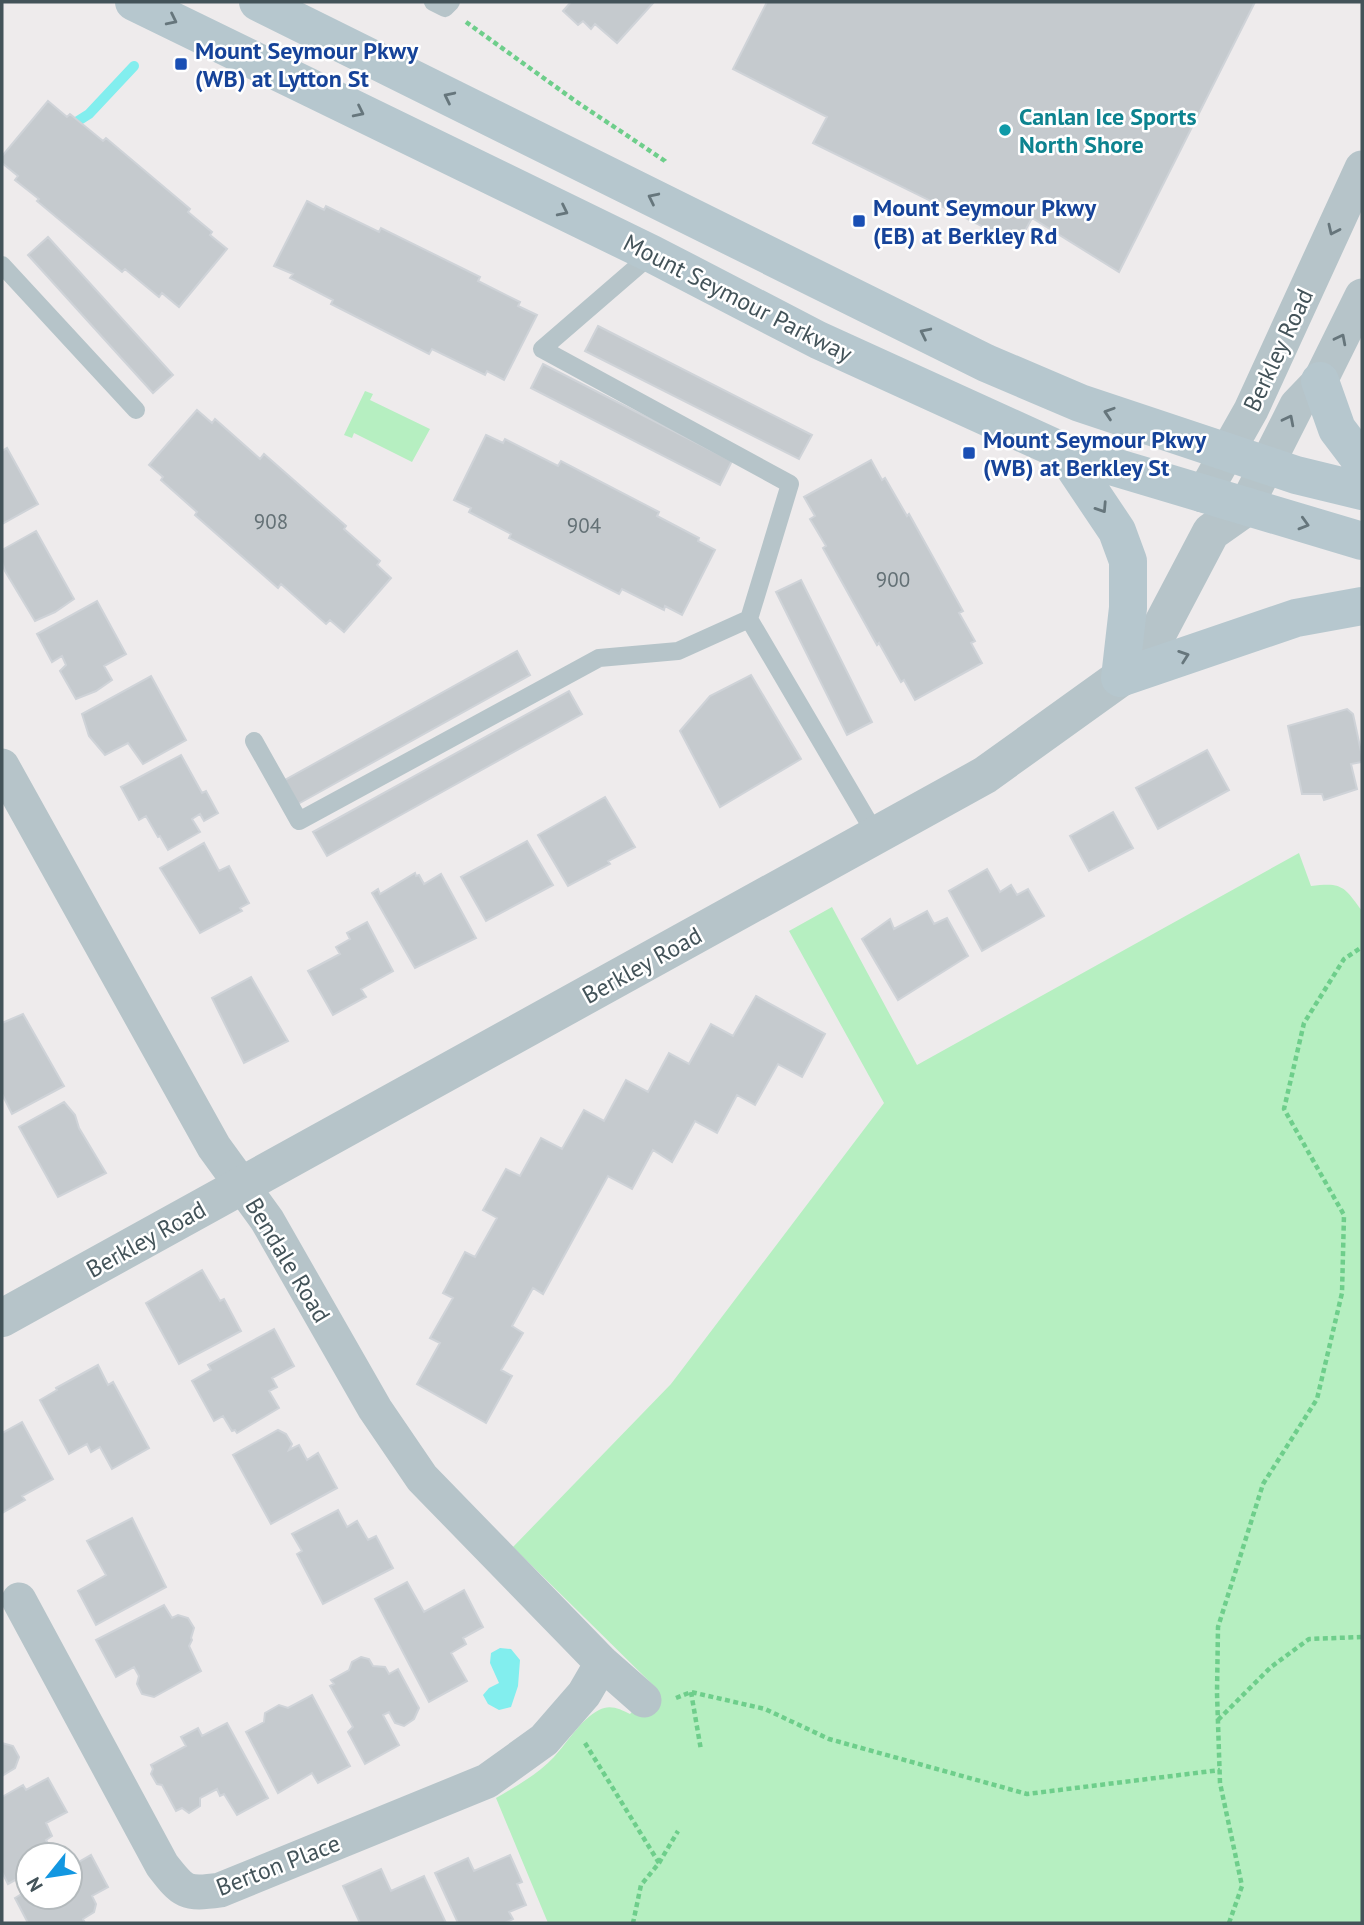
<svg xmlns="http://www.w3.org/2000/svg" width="1364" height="1925" font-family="'PT Sans',sans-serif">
	<rect width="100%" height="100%" fill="#eeebec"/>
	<path fill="#b6efc1" d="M365 391 373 394 370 400 430 429 412 462 354 433 352 438 344 435Z
		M1299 853 1311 886C1342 882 1344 886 1362 911V1923H548L496 1798C516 1786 537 1775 554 1757 568 1742 580 1720 599 1710 610 1704 620 1709 630 1714L655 1687 513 1547 671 1384 884 1103 789 931 832 907 917 1065Z"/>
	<path fill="#82eeee" d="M500 1648 511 1649 520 1660 518 1686 511 1707 499 1710 488 1704 483 1695 489 1688 499 1683 490 1663 491 1653Z"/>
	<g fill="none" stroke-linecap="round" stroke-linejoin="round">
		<path stroke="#82eeee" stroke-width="10" d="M70 126 89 114 134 66"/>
	</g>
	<path fill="#c5cace" stroke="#cfd3d8" stroke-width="2" d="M571 2H654L617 43 595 24 591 29 583 21 578 25 563 11Z
		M767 2H1255L1119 272 1032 218 1018 244 813 143 827 117 733 69Z
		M48 101 67 117 70 114 103 141 106 138 190 209 188 212 212 232 210 235 227 249 179 307 162 293 159 297 125 269 122 272 37 201 39 199 15 180 18 176 2 163V156Z
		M307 201 324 210 326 206 379 232 381 228 480 277 478 281 520 302 518 306 537 315 504 380 487 371 485 375 432 349 429 354 331 304 333 300 290 278 293 274 274 266Z
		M48 237 173 375 153 393 28 255Z
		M598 326 812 435 799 459 585 351Z
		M543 364 732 461 720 485 531 388Z
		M197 410 212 423 215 419 260 459 264 454 346 526 344 529 380 561 377 565 391 578 344 632 330 620 326 624 281 584 278 588 195 515 197 512 161 480 163 477 149 465Z
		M486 435 503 443 505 439 558 466 561 461 659 512 657 516 699 538 698 541 715 550 682 615 665 606 664 610 622 589 619 594 509 538 511 534 469 512 471 508 454 500Z
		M7 448 38 504 2 524V451Z
		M871 460 882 480 885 478 907 516 909 514 963 611 959 613 975 641 971 643 982 663 915 700 904 680 901 682 879 643 877 645 823 548 826 546 810 519 815 516 804 497Z
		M36 531 74 599 55 612 35 621 5 571 2 562V550Z
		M801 580 872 722 847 735 776 592Z
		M97 601 126 654 104 666 112 680 96 691 76 699 60 671 66 665 62 656 52 662 37 634Z
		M517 651 530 675 298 804 285 780Z
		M751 675 801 759 720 807 680 731 710 696Z
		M151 676 186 740 143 764 128 743 105 755 89 736 82 714Z
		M569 691 582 714 327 856 313 832Z
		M1347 709 1353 714 1362 756V762L1351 764 1357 789 1324 800 1322 794H1302L1288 726Z
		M1207 750 1229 790 1158 829 1136 788Z
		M181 755 202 793 206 791 218 813 204 821 200 814 192 819 200 832 168 850 160 836 158 837 146 816 139 820 121 787Z
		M605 797 635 847 608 861 610 864 568 886 538 835Z
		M1113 812 1133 848 1089 871 1070 836Z
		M527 841 553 885 486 921 461 877Z
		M204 843 219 871 229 866 249 903 240 908 242 911 200 933 160 868Z
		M987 869 1000 892 1011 885 1017 895 1028 889 1044 916 982 951 949 891Z
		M415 873 416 876 419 875 424 884 441 874 476 938 415 968 372 893 378 889 380 894Z
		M927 911 934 924 947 918 968 956 898 1000 862 939 890 919 894 929Z
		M367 922 393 971 361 989 366 997 333 1015 308 971 340 954 336 947 350 939 347 933Z
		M251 977 288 1041 244 1063 212 998Z
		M756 996 825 1034 802 1077 778 1064 755 1105 737 1095 717 1133 695 1121 672 1162 653 1150 632 1189 608 1176 543 1294 533 1288 512 1326 523 1333 501 1370 512 1376 486 1423 417 1384 440 1343 430 1338 453 1298 443 1293 465 1252 475 1257 497 1218 483 1210 506 1169 520 1176 541 1138 562 1149 584 1110 604 1121 626 1080 648 1092 669 1053 689 1064 711 1024 733 1036Z
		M23 1014 64 1086 12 1114 2 1094V1023Z
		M64 1102 75 1115 79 1128 106 1173 58 1197 19 1127Z
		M202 1270 220 1301 224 1299 241 1331 179 1364 146 1303Z
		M274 1329 294 1366 272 1378 277 1387 269 1391 279 1408 237 1433 235 1430 232 1431 223 1416 214 1421 192 1381 211 1370 208 1365Z
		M98 1365 108 1385 113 1382 149 1448 112 1469 100 1447 91 1452 87 1444 69 1454 40 1400 57 1390 56 1388Z
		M22 1422 53 1479 22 1496 25 1500 2 1513V1433Z
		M278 1430 286 1434 292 1444 289 1450 299 1445 307 1460 318 1453 337 1488 271 1524 233 1455Z
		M338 1510 347 1527 357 1521 368 1540 376 1536 393 1568 323 1604 297 1554 302 1551 292 1534Z
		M132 1518 166 1587 96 1625 78 1591 106 1575 87 1541Z
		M407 1582 424 1612 464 1590 483 1627 463 1638 466 1644 451 1653 467 1681 429 1702 375 1599Z
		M164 1605 172 1618 178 1615 188 1618 194 1628 191 1638 192 1640 189 1646 201 1671 154 1697 142 1694 137 1684 139 1676 134 1667 116 1677 96 1640Z
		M361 1657 369 1659 373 1666 385 1667 389 1674 398 1669 419 1708 414 1719 404 1726 395 1723 389 1712 383 1715 399 1745 365 1764 348 1732 353 1727 330 1686 334 1684 331 1680 349 1670 352 1662Z
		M312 1695 350 1766 318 1783 312 1773 278 1793 246 1732 264 1722 265 1713 279 1705 288 1708Z
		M227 1723 268 1798 237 1815 224 1794 220 1796 217 1789 200 1798V1806L189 1813 182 1808 176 1811 162 1785 157 1784 151 1774 153 1769 151 1765 186 1746 181 1737 198 1728 202 1736Z
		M2 1743 13 1746 19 1757 15 1768 2 1776Z
		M48 1778 67 1812 46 1823 52 1836 46 1840 55 1855H28V1873L8 1884 2 1872V1797L23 1785 26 1790Z
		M91 1855 108 1887 92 1896 96 1904 94 1912 83 1919 85 1923H28L15 1898 28 1890V1897H70V1867Z
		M510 1855 522 1882 517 1884 526 1905 509 1912 513 1919 505 1923H458L435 1873 468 1858 474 1871Z
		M381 1869 391 1891 424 1876 446 1923H360L343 1886Z"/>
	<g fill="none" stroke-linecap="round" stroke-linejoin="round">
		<path stroke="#6ece8b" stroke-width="4.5" stroke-dasharray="5 3.5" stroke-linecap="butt" d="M466 22 574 100 665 161 667 164
			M691 1692 701 1750
			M676 1698 691 1692 765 1709 829 1739 1027 1794 1220 1770
			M1218 1720 1271 1667 1309 1639 1362 1637
			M585 1743 659 1863 641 1885 633 1923
			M659 1863 678 1831
			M1229 1923 1242 1886 1220 1783 1217 1693 1218 1627 1263 1484 1317 1399 1342 1293 1344 1215 1284 1109 1304 1023 1344 959 1362 947"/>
		<path stroke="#b6c4c9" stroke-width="18" d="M433 2 445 8 451 2
			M652 254 542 349 790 484 749 619
			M2 265 136 410
			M254 741 299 821 599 658 678 651 749 619 876 835"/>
		<path stroke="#b6c4c9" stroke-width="35" d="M1203 495 1251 410 1362 168
			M1245 508 1297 405 1320 381 1362 296
			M2 766 214 1147 267 1220 375 1409 422 1478 602 1663 644 1700
			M19 1600 162 1865C183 1892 185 1895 220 1890L487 1781 544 1740 584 1694 602 1663"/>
		<path stroke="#b6c4c9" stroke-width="38" d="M2 1318 985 775 1120 678 1151 646 1211 532 1245 508"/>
		<path stroke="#b6c7ce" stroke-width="38" d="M134 2 652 254 818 340 1064 452 1362 541
			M258 2 986 363 1080 403 1296 475 1362 491
			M1320 381 1337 429 1362 462
			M1064 452 1117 531 1128 561V608L1120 678 1296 618 1362 606"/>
	</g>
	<defs><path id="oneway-chevron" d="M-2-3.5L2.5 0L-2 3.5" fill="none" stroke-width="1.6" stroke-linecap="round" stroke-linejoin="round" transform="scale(1.75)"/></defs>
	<g stroke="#66767c">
		<use href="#oneway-chevron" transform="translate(172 20) rotate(26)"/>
		<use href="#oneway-chevron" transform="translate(449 97) rotate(-154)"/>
		<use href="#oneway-chevron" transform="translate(359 112) rotate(26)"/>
		<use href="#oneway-chevron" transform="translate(653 198) rotate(-154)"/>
		<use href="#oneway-chevron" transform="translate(563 211) rotate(26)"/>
		<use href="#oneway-chevron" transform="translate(925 333) rotate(-154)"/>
		<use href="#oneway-chevron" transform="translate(1109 413) rotate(-162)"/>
		<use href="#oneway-chevron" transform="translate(1102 508) rotate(57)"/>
		<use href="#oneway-chevron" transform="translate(1304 524) rotate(16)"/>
		<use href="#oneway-chevron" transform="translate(1184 656) rotate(-19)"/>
	</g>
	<g stroke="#66757b">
		<use href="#oneway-chevron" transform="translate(1333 230) rotate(115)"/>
		<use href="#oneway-chevron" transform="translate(1341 339) rotate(-63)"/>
		<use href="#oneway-chevron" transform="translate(1289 420) rotate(-63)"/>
	</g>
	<g fill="#1a4fb4" stroke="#fff" stroke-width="2.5">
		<rect x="174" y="57" width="14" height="14" rx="3.5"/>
		<rect x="852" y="214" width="14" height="14" rx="3.5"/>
		<rect x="962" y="446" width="14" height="14" rx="3.5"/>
	</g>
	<circle fill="#0f9aa8" stroke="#fff" stroke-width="2.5" cx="1005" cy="130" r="7"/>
	<g text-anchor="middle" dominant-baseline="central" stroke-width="5" stroke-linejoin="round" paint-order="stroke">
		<g font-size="21" fill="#647176">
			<text x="271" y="521">908</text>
			<text x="584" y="525">904</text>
			<text x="893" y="579">900</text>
		</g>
		<g font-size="24" font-weight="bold" fill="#164399" stroke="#fff" text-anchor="start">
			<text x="195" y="50">Mount Seymour Pkwy<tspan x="195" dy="28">(WB) at Lytton St</tspan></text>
			<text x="873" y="207">Mount Seymour Pkwy<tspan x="873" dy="28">(EB) at Berkley Rd</tspan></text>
			<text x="983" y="439">Mount Seymour Pkwy<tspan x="983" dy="28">(WB) at Berkley St</tspan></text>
		</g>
		<g font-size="24" font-weight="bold" fill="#0d838f" stroke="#fff" text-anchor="start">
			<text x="1019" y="116">Canlan Ice Sports<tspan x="1019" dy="28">North Shore</tspan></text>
		</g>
		<g font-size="24" fill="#435359" stroke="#fff">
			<text transform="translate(738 298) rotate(27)">Mount Seymour Parkway</text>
			<text transform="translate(1278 350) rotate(-65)">Berkley Road</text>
			<text transform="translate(642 965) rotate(-29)">Berkley Road</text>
			<text transform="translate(146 1239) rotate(-29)">Berkley Road</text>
			<text transform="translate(288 1260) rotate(59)">Bendale Road</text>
			<text transform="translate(278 1865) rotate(-21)">Berton Place</text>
		</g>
	</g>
	<rect width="1364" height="1925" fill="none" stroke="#435359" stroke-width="7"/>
	<g transform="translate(49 1876) rotate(240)"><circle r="33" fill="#ffffff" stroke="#b4babd" stroke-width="2"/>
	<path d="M0-5L12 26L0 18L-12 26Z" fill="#1397e1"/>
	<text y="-10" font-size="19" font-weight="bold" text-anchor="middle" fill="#435359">N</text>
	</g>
</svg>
